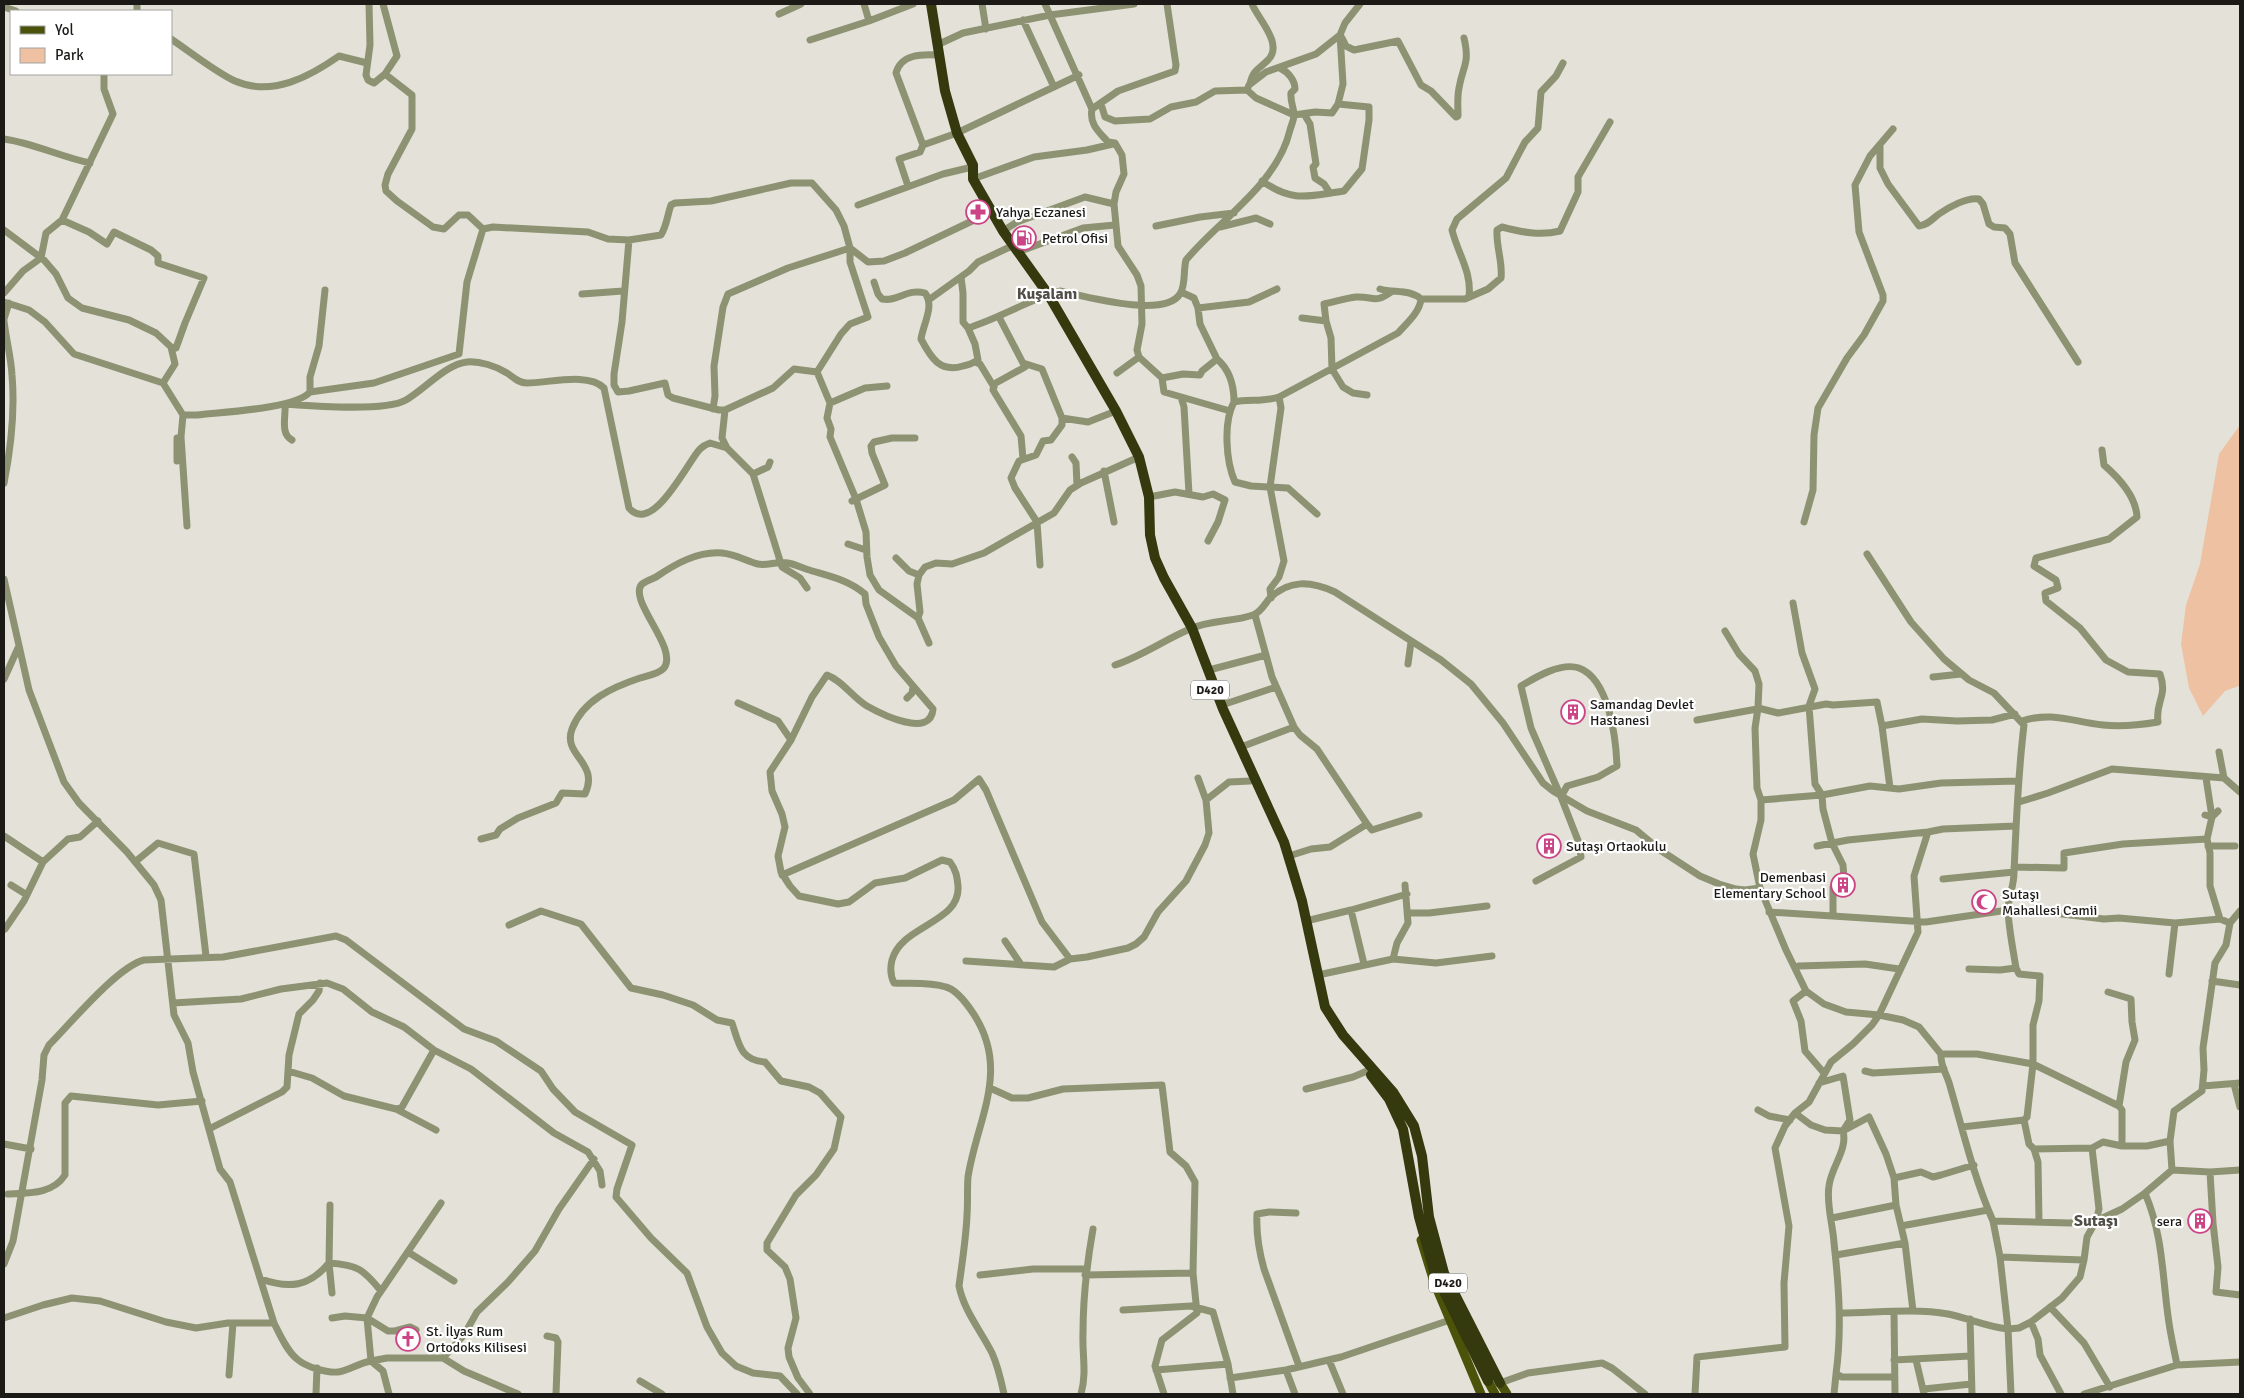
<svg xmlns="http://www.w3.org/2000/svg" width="2244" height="1398" font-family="Signika,sans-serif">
	<rect width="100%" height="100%" fill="#e4e1d8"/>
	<path fill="#efc1a3" d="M2240 425V682L2239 686 2225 691 2203 716 2189 688 2181 644 2186 605 2200 564 2219 454Z"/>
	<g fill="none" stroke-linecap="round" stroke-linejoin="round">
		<path stroke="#8d9372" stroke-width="7" d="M137 4V11
			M369 4 370 45 366 75 368 80 374 83 385 74
			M383 4 397 56 385 74 412 95V129L388 174 385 185 386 191 397 201 433 227 444 229 459 215H468L483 229
			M864 4 869 21
			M982 4 986 29
			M1045 4 1092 109
			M1167 4 1176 65 1175 71 1118 91 1092 109C1089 124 1099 132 1108 142L1115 143 1122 155 1124 174 1116 192 1114 204 1118 246 1137 275 1141 286 1142 324 1137 350 1139 357 1162 378 1164 392 1230 411
			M4 7 16 11
			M779 14 801 4
			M1023 20 1054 87
			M1340 35 1343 84 1338 104 1332 113 1315 112 1294 115 1256 98 1247 90 1249 85 1266 72 1316 54 1340 35 1345 23 1360 4
			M1342 38 1346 46 1354 50 1398 41 1421 85 1431 91 1456 117 1458 116C1458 107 1457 97 1459 88 1463 65 1470 64 1464 38
			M171 39C189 51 217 73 235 81 272 97 309 77 339 56L367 63
			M810 40 869 21 913 4
			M937 45 963 33 1050 15 1134 4
			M1250 84C1253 70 1258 70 1268 60 1284 44 1258 19 1252 4
			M1101 104 1105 117 1115 121 1150 119 1171 107 1196 102 1215 91 1247 90
			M1304 114 1310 124 1316 164 1313 167 1315 178 1324 184 1330 193
			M4 139C33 143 61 157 90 163
			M923 145 896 73C901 54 922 54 938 55
			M1880 146V168L1888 184 1919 226C1928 225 1932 219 1939 214 1949 207 1967 197 1979 199L1983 204 1989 224 1994 227 2005 228 2010 234 2015 263 2078 362
			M973 179 1034 157 1087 150 1113 144
			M1262 181C1293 203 1308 196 1344 191L1362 169 1369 120V107L1338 104
			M908 186 899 159 920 152 923 145 957 133 1079 75
			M858 205 943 174 968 168 973 165
			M62 220 89 232 107 244 114 232 151 250 158 256V263L204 278 185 323 176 348 171 347
			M1156 226 1200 217 1234 213
			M1220 227 1256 218 1270 224
			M4 230 44 260 56 274 68 298 82 308 129 320 156 333 171 347 175 364 163 383
			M1003 231 1017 222 1085 197 1114 204
			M629 240 622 322 614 374V385L618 392 629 391 665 383 668 395 673 398 719 410H725L773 388 794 369 817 372
			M1018 252 1083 228 1115 225
			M961 277 963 293V322L968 328C1000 318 1028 300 1060 291 1084 296 1164 319 1180 294 1186 285 1183 271 1186 260 1220 219 1277 185 1290 130 1291 126 1294 120 1294 115 1294 108 1290 101 1291 93L1295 89C1295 80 1288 72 1280 68
			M874 282 878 294 882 299C898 302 907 288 925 293 935 306 923 324 921 339 931 358 940 373 963 366 969 365 973 363 978 360L975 344 968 328
			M4 293 23 271 41 258 46 233 62 220 113 114 104 89V74
			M582 294 623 291
			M1469 297C1472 272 1458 254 1452 230L1457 219 1506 178 1525 142 1538 128 1541 92 1556 76 1563 63
			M930 299 969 271 978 262 1014 245
			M1421 299H1465L1488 289 1501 278C1503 263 1496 247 1497 230L1502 227C1521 232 1540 236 1560 231L1578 192V177L1610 122
			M4 302 29 310 45 322 74 354 163 383 183 415H197C222 412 295 409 310 392L374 383 459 354 467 282 483 229 493 227 588 232 608 239 629 240 661 235C667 225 667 216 671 205L675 203 711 201 791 183H812L836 210 844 226 850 248 868 262 884 261 905 253 991 212
			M1198 308 1249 302 1277 289
			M999 317 1025 367 994 384 993 390 1021 436 1023 459
			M1302 318 1326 321 1331 338 1332 369 1343 387 1353 393 1367 395
			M4 319 9 303
			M4 321C6 339 11 357 12 375 15 410 11 448 4 483
			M1326 321 1324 304C1334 302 1346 298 1356 297 1373 296 1375 304 1391 292
			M1217 359C1230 370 1234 386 1234 402
			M975 362 980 364 994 387
			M1023 363 1042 369 1062 418
			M1117 373 1139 357
			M1162 378 1183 374 1200 375 1202 371 1217 359 1200 324 1198 308 1194 298 1181 292
			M310 392V377L319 346 325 290
			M1181 397 1184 407 1189 494
			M830 403 865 388 887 386
			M713 409 715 396 714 366 723 307 728 294 788 268 850 248V262L868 317 850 324 841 334 817 372 830 403 827 418 831 429 830 437 856 499 866 532 867 557 870 575 879 590 918 618 920 612 917 584 919 575 925 567 936 563 952 564 984 553 1054 513 1070 490 1081 483 1139 457
			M725 410 722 438 727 448
			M183 415 181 437 187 526
			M292 440C280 434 286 417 285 404 312 406 385 412 406 400 424 390 446 364 467 362 480 361 496 366 507 373 514 378 519 383 527 383 548 383 589 372 604 388L629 508C653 536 688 461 700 449 703 446 707 444 710 443L727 448 753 474 782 567 800 578 807 588
			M1072 457 1076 463 1077 485
			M177 461V438
			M1104 471 1114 522
			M753 474 768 467 770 462
			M1149 497 1175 492 1203 497 1213 494 1225 500 1218 522 1208 541
			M852 501 885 485 872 453 871 446 874 442 892 438H915
			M1317 514 1288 488 1251 486 1235 482C1226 462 1223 422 1234 402 1249 399 1264 402 1279 397L1398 333C1406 324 1420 312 1421 299 1410 289 1394 293 1380 289
			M1804 522 1813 490 1814 435 1818 408 1847 358 1864 335 1883 301V295L1859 232 1855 185 1870 156 1893 129
			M848 544 866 550
			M1867 554 1911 622 1944 659 1969 680 1994 693 2024 725C2018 774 2016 823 2014 873 2014 886 2008 898 2008 911 2009 930 2013 949 2016 968L2019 974 2040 976 2039 1001 2033 1025V1064L2119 1106 2122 1110V1146
			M896 558 909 571 919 575
			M1040 565 1037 522 1015 488 1011 478 1019 461 1036 455 1043 441 1051 440 1062 425V418L1088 422 1116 411
			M4 579 29 690 64 782 79 803 127 852 154 885 161 900 174 1015 188 1043 193 1072 220 1169 230 1182 274 1323C280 1335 287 1351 297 1359 306 1367 326 1373 338 1372 348 1371 359 1363 371 1361L383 1371 389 1394
			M1271 598 1270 589 1279 577 1284 561 1270 487 1281 408 1279 397
			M1793 603 1802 653 1815 689 1809 706 1815 784 1822 795 1823 809 1832 843 1843 865 1844 878 1833 887V916
			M1255 615 1272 677 1294 727 1300 735 1317 749 1367 824 1372 830 1419 815
			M918 618 929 643
			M1725 631 1739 654 1755 671 1759 684 1758 708 1755 728 1757 788 1761 800V820L1753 854 1760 888 1786 950 1806 991 1824 1004 1846 1012 1879 1015 1903 1020 1919 1027 1941 1054C1940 1066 1947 1074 1950 1086 1963 1131 1974 1178 1993 1221L2070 1223 2096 1221 2122 1209 2145 1193 2172 1170 2210 1172 2240 1170
			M1408 664 1411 642
			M1115 665C1142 656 1164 640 1190 629 1209 620 1233 622 1253 615 1260 613 1265 604 1269 599 1289 579 1311 581 1335 592L1441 660 1471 684 1503 723 1543 783 1553 791 1587 811 1636 830 1660 850 1700 876 1719 884 1736 889 1745 890 1760 888
			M1209 670 1266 655
			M1933 677 1961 674
			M4 679 18 648
			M907 698 912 693 913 687
			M738 703 778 721 791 740
			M1222 705 1276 687
			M1758 708 1778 713 1826 704 1833 705 1877 702 1882 726 1890 788
			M1697 720 1757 709
			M2022 721C2053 711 2073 722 2103 725 2122 727 2140 725 2158 722 2155 701 2168 697 2160 674L2128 672 2106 660 2080 628 2046 601 2045 593 2058 588 2056 580 2034 566 2036 558 2109 539 2137 517C2136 496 2119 478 2104 465L2102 450
			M1882 726 1922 719 1957 721 1992 720 2015 714
			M1241 747 1294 727
			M2219 752 2224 778
			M1198 778 1206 800
			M2206 778 2212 817 2207 839 2210 853V886L2220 919
			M1761 800 1822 795 1870 786 1899 789 1941 783 2018 781
			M2019 802 2048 793 2112 769 2224 778 2240 792
			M2205 815 2212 817 2218 811
			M4 836 43 862
			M481 839 496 835 500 829 518 818 556 803 562 793 585 794C600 762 562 756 572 729 583 700 613 687 640 678 647 676 659 674 664 668 679 648 627 600 642 584 646 581 652 579 656 577 675 564 698 551 722 553 735 554 746 561 758 564 767 566 778 561 788 563 794 564 800 567 806 569 828 576 847 579 865 594L866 604 879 637 896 666 933 709C931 739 881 714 867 706 852 697 843 681 827 675L812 697 791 740 770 772 772 791 782 814 785 827 778 856 781 872 790 886 799 896 838 904 849 902 875 883 905 878 942 860 950 862C956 870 957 876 958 886 961 923 901 925 892 960 890 968 890 975 894 983 911 984 930 982 946 987 957 990 967 1004 973 1013 1011 1070 977 1119 968 1177 967 1189 968 1202 967 1215 966 1239 962 1263 959 1286 964 1311 981 1331 992 1353 998 1366 1001 1380 1004 1394
			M1817 846 1848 840 1928 832
			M2208 846H2235
			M1289 856 1311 849 1330 847 1367 824
			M135 862 158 843 194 854 206 956
			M2014 867 2064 868V853L2123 844 2207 839
			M782 875 954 800 979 779 986 790 1042 922 1070 959
			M1943 879 2014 872
			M1536 881 1581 857 1579 843 1561 797 1531 728 1521 686C1536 677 1561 662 1579 668 1609 679 1616 738 1617 766L1598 777 1567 786 1561 797
			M11 885 27 895
			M1351 910 1407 894
			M1769 912 1926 922 2008 910H2028L2104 919 2119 918 2175 923 2220 919 2230 923
			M1409 913H1429L1487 906
			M1306 921 1351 910 1364 964
			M509 925 541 911 581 924 631 988 663 995 693 1005 717 1020 732 1023C739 1044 740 1060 765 1062L781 1081 809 1087 820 1093 841 1117 834 1149 816 1175 796 1195 767 1243V1250L785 1267 790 1279 796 1318 788 1348 789 1357 798 1378 810 1394
			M5 929 24 901 43 862 68 839 80 837 98 821
			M1005 941 1020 963
			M1393 959 1397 943 1408 923 1405 885
			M966 961 1054 967 1070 959 1087 957 1128 948 1136 944 1144 937 1158 912 1186 881 1205 845 1209 833 1206 800 1229 782 1250 781
			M1795 968 1799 966 1865 964 1899 969
			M1969 969 2000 970 2016 968
			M2169 974 2175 923
			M1318 975 1393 959 1436 963 1492 956
			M2212 981 2240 985
			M1806 991 1793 1001 1801 1021 1805 1051 1824 1073
			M2108 992 2131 999 2132 1022 2135 1040 2126 1062 2119 1106
			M173 1003 241 999 281 989 327 983 343 989 372 1012 404 1027 434 1050 471 1069 554 1133 588 1152 600 1171 602 1185
			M1941 1054H1977L2033 1064 2027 1117 2024 1120 2029 1144 2034 1149 2038 1162 2039 1222
			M288 1071 312 1078 344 1096 396 1109 402 1107 434 1050
			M1865 1071 1873 1073 1944 1069
			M1819 1083 1843 1076 1850 1120 1843 1131C1848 1150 1831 1167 1829 1186 1826 1204 1833 1225 1834 1243 1839 1287 1842 1330 1836 1374L1842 1377H1894
			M2234 1084 2240 1107
			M2203 1086 2240 1083
			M990 1088 1012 1098H1028L1063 1089 1162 1085 1170 1152 1186 1166 1195 1182 1193 1273 1197 1313 1162 1340 1155 1366 1164 1394
			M1306 1089 1353 1077 1367 1071
			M396 1109 436 1130
			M1758 1110 1769 1116 1790 1120
			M1795 1113 1811 1125 1825 1130 1843 1131 1869 1117 1886 1154 1894 1178 1896 1205 1905 1243 1913 1311
			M1962 1127 2024 1120
			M209 1129 282 1092 287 1087 289 1055 299 1014 313 1000 319 991 320 983
			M2170 1141 2172 1170
			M4 1144 31 1149
			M2034 1149 2092 1148
			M2210 1172 2213 1223 2218 1267 2216 1292 2240 1295
			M1894 1178 1921 1172 1933 1177 1941 1175 1974 1165
			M2145 1193C2163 1236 2162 1272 2168 1316 2170 1333 2174 1349 2177 1365
			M8 1194C29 1193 53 1194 65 1175V1103L71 1096 158 1105 202 1101
			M441 1203 377 1297 367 1318 371 1361 387 1358H443L464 1371 518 1394
			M330 1205 329 1263 332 1293
			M1296 1213 1269 1212 1257 1214C1256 1233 1259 1251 1264 1269L1299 1366
			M1832 1218 1896 1205
			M1901 1226 1988 1210
			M408 1252 454 1281
			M1836 1255 1905 1243
			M2000 1257 2084 1260
			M4 1264 13 1241 42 1080 44 1055 49 1045C71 1023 117 967 144 960L223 957 336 936 346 940 464 1029 496 1041 541 1071 553 1089 575 1112 632 1145 617 1189 616 1197 651 1238 687 1273 707 1327 722 1353 736 1366 753 1373 780 1376 797 1394
			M980 1275 1033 1269H1086
			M1085 1275 1193 1273
			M261 1279C289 1289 309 1287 329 1263 358 1265 363 1269 381 1291
			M2050 1307 2084 1343 2110 1387
			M1123 1310 1191 1306 1213 1312 1228 1364 1233 1394
			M1894 1312 1895 1394
			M1840 1313C1875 1313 1913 1308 1948 1314 1968 1318 1987 1327 2008 1329L2000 1257 1993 1221
			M4 1318 43 1305 72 1298 100 1301 166 1322 196 1328 228 1323H274
			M332 1318 345 1316 367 1318 388 1331H395L410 1327 416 1330
			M1970 1319 1972 1394
			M2031 1322 2038 1339 2040 1355 2061 1394
			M547 1336 556 1338 558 1342 556 1394
			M443 1358 464 1335 477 1312 508 1282 535 1251 559 1209 594 1159
			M1329 1360 1343 1394
			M1894 1360 1970 1356
			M1916 1360 1924 1394
			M1156 1370 1228 1364
			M1286 1370 1295 1394
			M229 1375 233 1323
			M1230 1378 1286 1370 1341 1357 1450 1320
			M640 1381 662 1394
			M1500 1383 1528 1373 1602 1363 1612 1368 1645 1394
			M1924 1389 1971 1384
			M316 1394 317 1368
			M1081 1394C1087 1373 1082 1354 1083 1333 1083 1297 1087 1263 1093 1229
			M1695 1394 1697 1357 1785 1347 1784 1283 1789 1226 1775 1148 1785 1126 1795 1113 1809 1102 1831 1062 1853 1044 1872 1025 1879 1015 1918 932 1914 876 1928 832 1943 829 2016 826
			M1834 1394 1836 1374
			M2011 1394 2008 1329 2019 1328 2031 1322 2062 1298 2080 1277 2084 1260 2087 1237 2096 1221 2099 1209 2092 1148 2103 1142 2122 1146H2147L2170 1141 2174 1111 2202 1091 2204 1070 2203 1048 2215 963 2226 945 2230 923 2240 911
			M2084 1394 2177 1365 2240 1362"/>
		<path stroke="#4b520a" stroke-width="9" d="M1421 1240 1434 1282 1481 1394
			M1488 1381 1495 1394
			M1500 1383 1507 1394"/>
		<path stroke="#34390e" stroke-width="10" d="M931 4 945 91 957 133 973 165V179L1003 231 1048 294 1116 411 1139 457 1149 497 1150 535 1155 558 1164 578 1192 628 1223 709 1284 842 1302 901 1325 1007 1343 1035 1393 1092 1414 1126 1422 1156 1429 1217 1444 1273 1500 1383
			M1371 1075 1389 1099 1403 1129 1419 1217 1434 1271 1488 1381"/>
	</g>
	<defs>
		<g id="pharmacy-ring" transform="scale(1.25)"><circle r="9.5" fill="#fff" stroke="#cb4586" stroke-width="1.5"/><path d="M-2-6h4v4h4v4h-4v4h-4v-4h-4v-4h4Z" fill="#cb4586"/></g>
		<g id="fuel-ring" transform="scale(1.25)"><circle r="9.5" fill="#fff" stroke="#cb4586" stroke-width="1.5"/><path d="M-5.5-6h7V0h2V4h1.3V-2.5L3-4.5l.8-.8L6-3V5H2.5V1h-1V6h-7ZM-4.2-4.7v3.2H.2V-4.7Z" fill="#cb4586"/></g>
		<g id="building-ring" transform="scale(1.25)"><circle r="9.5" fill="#fff" stroke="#cb4586" stroke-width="1.5"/><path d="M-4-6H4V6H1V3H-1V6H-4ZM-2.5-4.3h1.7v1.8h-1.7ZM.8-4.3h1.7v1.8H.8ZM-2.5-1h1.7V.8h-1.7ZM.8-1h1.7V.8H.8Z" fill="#cb4586"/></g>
		<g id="mosque-ring" transform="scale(1.25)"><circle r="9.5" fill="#fff" stroke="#cb4586" stroke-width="1.5"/><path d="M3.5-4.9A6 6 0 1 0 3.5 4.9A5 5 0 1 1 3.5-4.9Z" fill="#cb4586"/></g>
		<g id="church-ring" transform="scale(1.25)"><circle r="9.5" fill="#fff" stroke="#cb4586" stroke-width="1.5"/><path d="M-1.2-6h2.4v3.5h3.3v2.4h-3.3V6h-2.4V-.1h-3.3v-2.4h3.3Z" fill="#cb4586"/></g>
	</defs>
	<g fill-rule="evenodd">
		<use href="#pharmacy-ring" x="978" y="212"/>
		<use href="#fuel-ring" x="1024" y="238"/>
		<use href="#building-ring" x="1573" y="712"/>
		<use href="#building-ring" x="1549" y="846"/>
		<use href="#building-ring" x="1843" y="885"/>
		<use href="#mosque-ring" x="1984" y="902"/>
		<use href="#building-ring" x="2200" y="1221"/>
		<use href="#church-ring" x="408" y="1339"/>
	</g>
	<g text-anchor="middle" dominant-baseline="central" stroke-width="4.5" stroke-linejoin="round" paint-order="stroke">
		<g fill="#fff" stroke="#5f5f5d" stroke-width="1">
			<rect x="1191" y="680.5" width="38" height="19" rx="4"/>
			<rect x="1429" y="1273.5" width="38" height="19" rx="4"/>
		</g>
		<g font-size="12" font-weight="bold" fill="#1b1a17">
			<text x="1210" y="690">D420</text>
			<text x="1448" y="1283">D420</text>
		</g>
		<g font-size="14" fill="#1b1a17" stroke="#fff" text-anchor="start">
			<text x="996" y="212">Yahya Eczanesi</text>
			<text x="1042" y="238">Petrol Ofisi</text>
			<text x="1590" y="704">Samandag Devlet<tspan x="1590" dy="16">Hastanesi</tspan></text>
			<text x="1566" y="846">Sutaşı Ortaokulu</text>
			<text x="1826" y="877" text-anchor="end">Demenbasi<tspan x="1826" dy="16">Elementary School</tspan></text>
			<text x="2002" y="894">Sutaşı<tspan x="2002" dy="16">Mahallesi Camii</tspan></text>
			<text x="2182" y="1221" text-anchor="end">sera</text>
			<text x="426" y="1331">St. İlyas Rum<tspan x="426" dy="16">Ortodoks Kilisesi</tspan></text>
		</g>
		<g font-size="16" font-weight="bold" fill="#504e46" stroke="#fff">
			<text x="1047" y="294">Kuşalanı</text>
			<text x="2096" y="1221">Sutaşı</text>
		</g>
	</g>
	<rect width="2244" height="1398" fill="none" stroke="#1b1a17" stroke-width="10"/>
	<rect x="10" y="10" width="162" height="65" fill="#ffffff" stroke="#a4a3a2"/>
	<rect x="20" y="26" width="25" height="8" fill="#4b520a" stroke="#a4a3a2"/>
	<text x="55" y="35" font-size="15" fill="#1b1a17">Yol</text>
	<rect x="20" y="48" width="25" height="15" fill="#efc1a3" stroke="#a4a3a2"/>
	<text x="55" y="60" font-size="15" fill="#1b1a17">Park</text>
</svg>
